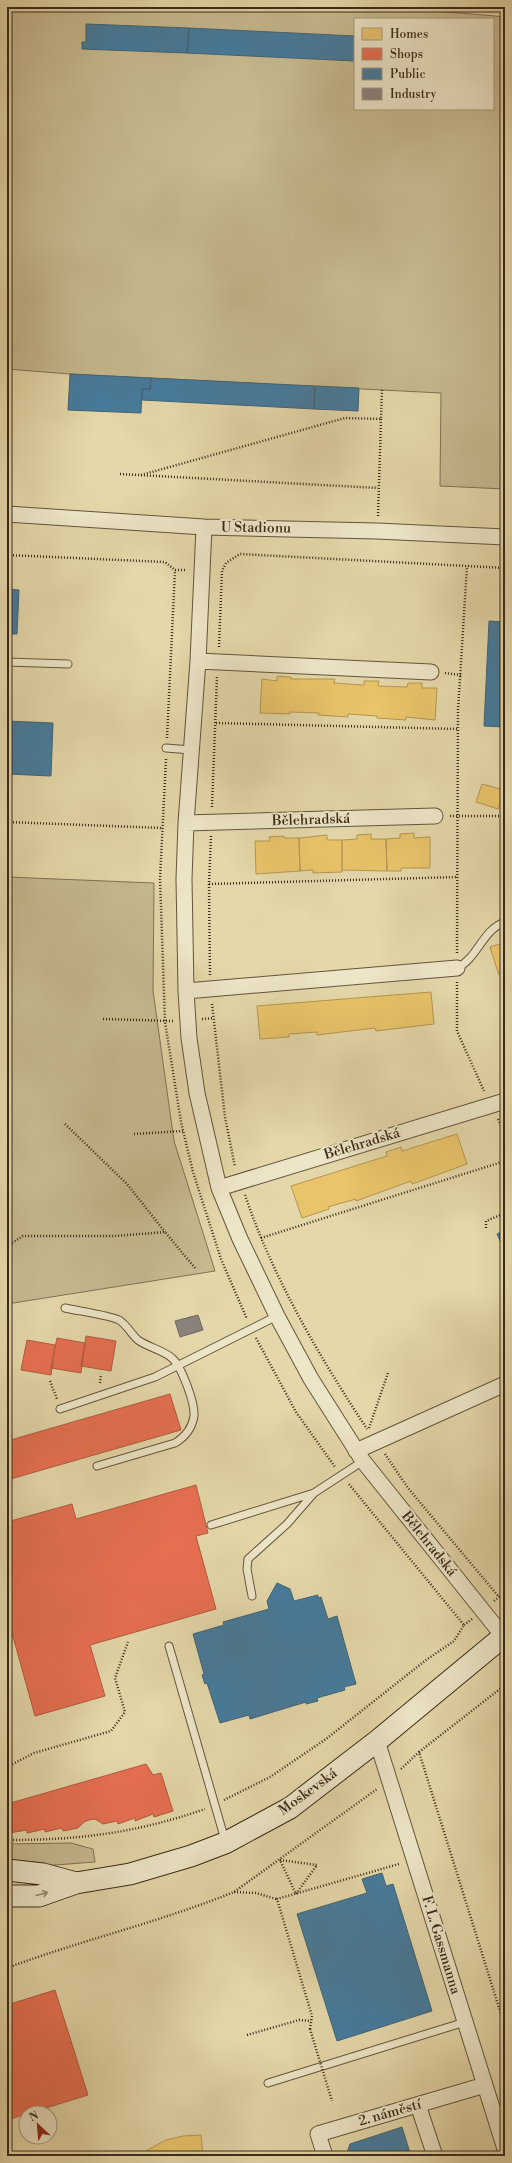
<svg xmlns="http://www.w3.org/2000/svg" width="512" height="2163" font-family="'Libre Bodoni',serif">
	<rect width="100%" height="100%" fill="#e4d7a9"/>
	<filter id="stains"><feTurbulence type="fractalNoise" baseFrequency=".005" numOctaves="4"/><feColorMatrix values="0 0 0 0 .2 0 0 0 0 .09 0 0 0 0 .02 0 0 0 .5 -.17"/></filter>
	<radialGradient id="worn" r=".72"><stop offset=".6" stop-color="#630" stop-opacity="0"/><stop offset="1" stop-color="#630" stop-opacity=".3"/></radialGradient>
	<path fill="#c7ba90" stroke="#807254" fill-rule="evenodd" d="M7 7C173 7 340 0 505 17V489L440 486 441 393 70 374 7 369ZM355 19H493V109H355Z
		M7 877 154 883 153 991 174 1141 215 1271 7 1304Z
		M71 1843 93 1849 95 1862 42 1866 7 1859V1844Z"/>
	<path fill="#e9c46a" stroke="#b49651" d="M277 676 291 677V679H335L334 683 364 685V681H379L378 686 407 687 408 683H422V688H437L435 720 406 717V720L377 718V716L348 714V717L318 715 319 713 290 712V714L260 713 262 679 277 681Z
		M482 784 504 790 498 809 476 802Z
		M414 833V838L430 837V868H401V871H387L386 839 400 838V834Z
		M371 834V839H386L387 871 342 870V840L357 839V835Z
		M327 835V840H342V872L313 873V870L300 871 299 838Z
		M284 836V838H299L300 871 256 874 255 841H270L269 837Z
		M505 938V973L499 975 490 947 503 943 502 940Z
		M431 992 434 1024 376 1031 375 1028 317 1035V1032L289 1034V1037L260 1039 257 1006Z
		M457 1134 467 1164 412 1184 411 1181 356 1201V1199L328 1207 329 1209 302 1218 291 1186 387 1156 386 1152 401 1147 402 1151Z
		M201 2135 203 2156H142L140 2154 166 2140 183 2136Z"/>
	<path fill="#e76f51" stroke="#b25a40" d="M86 1336 116 1341 111 1371 81 1366Z
		M57 1338 85 1343 81 1373 51 1368Z
		M27 1340 55 1345 51 1375 21 1370Z
		M170 1394 181 1430 7 1480V1441Z
		M196 1485 208 1533 196 1536 216 1609 90 1645 105 1696 35 1716 12 1633 7 1634V1522L72 1504 76 1519Z
		M146 1764 153 1775 161 1773 173 1811 154 1817 153 1814 135 1821V1818L118 1824 117 1821 103 1824 95 1819 89 1820 84 1822 78 1828 63 1831 62 1828 45 1832V1829L27 1833V1830L9 1833 7 1830V1804Z
		M55 1990 88 2095 7 2120V2005Z"/>
	<path fill="#457b9d" stroke="#416375" d="M86 24 189 28 187 53 82 49V42H86Z
		M189 28 355 36V61L187 53Z
		M70 374 151 378 150 389H142L141 413 68 410Z
		M151 378 315 386 314 409 142 400V389H150Z
		M315 386 359 388 358 411 314 409Z
		M7 589 19 590 17 634H7Z
		M489 621 505 622V727L484 726Z
		M7 721 53 723 51 776 7 774Z
		M505 1230V1252L497 1234Z
		M277 1583 290 1589 294 1601 318 1595V1598L321 1597 328 1619 337 1616 356 1684 344 1687 345 1690 317 1698 318 1701 306 1704V1702L250 1719 249 1715 220 1723 207 1683 205 1684 202 1675 204 1674 193 1634 224 1625 223 1622 269 1609 267 1601Z
		M382 1873 386 1886 393 1884 432 2011 337 2041 297 1914 367 1893 362 1879Z
		M402 2127 410 2153 402 2156H346L350 2144Z"/>
	<path fill="#8a817c" stroke="#71675e" d="M198 1315 203 1330 180 1337 175 1321Z"/>
	<g fill="none" stroke-linecap="round" stroke-linejoin="round">
		<g stroke="#63553c" stroke-width="9">
			<path id="lane" d="M7 662 68 664
				M166 748 191 750
				M457 968C478 958 482 930 505 922
				M65 1308C78 1311 108 1315 119 1320 127 1325 131 1334 138 1340 149 1348 164 1350 173 1359 182 1368 195 1403 194 1416 192 1429 185 1437 175 1443L97 1466
				M60 1409 155 1377 277 1316
				M211 1525 314 1493
				M252 1596 247 1569 248 1559 287 1524 314 1493 363 1461
				M169 1646 225 1840
				M268 2083 465 2022"/>
		</g>
		<g stroke="#63553c" stroke-width="17">
			<path id="street" d="M7 514 204 527 377 531 505 537
				M204 527 198 661 186 823 184 879 186 991 189 1038 197 1093 219 1188 240 1239 277 1316 311 1379 363 1461 503 1636
				M198 661 431 672
				M186 823 435 816
				M186 991 457 968
				M219 1188 505 1101
				M356 1451 505 1384
				M377 1741 505 2149
				M418 2105 435 2156
				M325 2156 318 2134 485 2085"/>
		</g>
		<g stroke="#382a18" stroke-width="23">
			<path id="secondary" d="M7 1870 43 1874 76 1883
				M7 1896H39L76 1883 130 1874 191 1856 225 1843 290 1808 377 1741 505 1635"/>
		</g>
		<path stroke="#382a18" stroke-width="2.5" stroke-dasharray="1 2" stroke-linecap="butt" d="M120 474 378 488
			M141 475 345 418 381 419 382 389
			M378 516 381 419
			M7 555 165 562 175 570H187
			M219 647 222 571 226 563 240 554 505 568
			M445 673 461 675
			M216 723 458 729
			M167 738 175 570
			M166 759 160 879 165 1022 181 1122 193 1172 221 1259 247 1319
			M212 807 217 676
			M450 816H505
			M7 822 163 828
			M209 884 458 877
			M457 953 458 710 467 566
			M210 975 209 884 211 836
			M457 982V1031L484 1091
			M212 1004 225 1117 235 1167
			M103 1019 173 1021
			M202 1019 214 1018
			M7 1020 9 1002
			M498 1119 505 1134
			M65 1124 127 1184 165 1232
			M134 1134 183 1131
			M245 1195C273 1278 319 1356 367 1429
			M486 1228V1221L505 1213
			M261 1238 505 1161
			M7 1246 23 1236H116L165 1232 195 1268
			M256 1338 296 1412 335 1467
			M50 1381 57 1399
			M100 1383 101 1374
			M369 1428 388 1373
			M385 1454 408 1488 499 1597
			M494 1601 505 1592
			M464 1625 472 1619
			M7 1643H8
			M505 1685 419 1752 505 2027
			M7 1767 34 1753 111 1731 125 1712 115 1678 128 1642
			M401 1769 419 1752
			M224 1800 270 1777 326 1739 426 1660 454 1641 464 1625 348 1483
			M7 1840C80 1840 136 1833 205 1809
			M280 1860 317 1865 296 1894Z
			M234 1892 256 1893 276 1899
			M7 1968C82 1940 160 1922 234 1892L377 1789
			M310 2029 312 2016 277 1899 399 1864
			M247 2035 299 2020 311 2021"/>
		<use href="#lane" stroke="#ede5c7" stroke-width="7"/>
		<use href="#street" stroke="#ede5c7" stroke-width="15"/>
		<use href="#secondary" stroke="#ede5c7" stroke-width="21"/>
		<path stroke="#382a18" stroke-width="2.5" stroke-dasharray="1 2" stroke-linecap="butt" d="M310 2029 332 2101"/>
	</g>
	<defs><path id="oneway-shaft" d="M-6 0H5M1.5-3L5.5 0L1.5 3" fill="none" stroke-width="1.6" stroke-linecap="round" stroke-linejoin="round"/></defs>
	<use stroke="#928870" href="#oneway-shaft" transform="translate(42 1894) rotate(-15)"/>
	<g text-anchor="middle" dominant-baseline="central" stroke-width="4" stroke-linejoin="round" paint-order="stroke">
		<g font-size="14" fill="#382a18" stroke="#ede5c7">
			<text transform="translate(256 528) rotate(1)">U Stadionu</text>
			<text transform="translate(311 820) rotate(-2)">Bělehradská</text>
			<text transform="translate(362 1144) rotate(-17)">Bělehradská</text>
			<text transform="translate(429 1544) rotate(51)">Bělehradská</text>
			<text transform="translate(308 1792) rotate(-36)">Moskevská</text>
			<text transform="translate(441 1945) rotate(73)">F. L. Gassmanna</text>
			<text transform="translate(390 2113) rotate(-16)">2. náměstí</text>
		</g>
	</g>
	<rect width="512" height="2163" fill="none" stroke="#e4d7a9" stroke-width="24"/>
	<rect x="8" y="8" width="496" height="2147" fill="none" stroke="#382a18" stroke-width="2"/>
	<rect x="12" y="12" width="488" height="2139" fill="none" stroke="#382a18"/>
	<rect x="354" y="18" width="140" height="92" fill="#ede5c7" stroke="#a59a81"/>
	<rect x="362" y="28" width="20" height="12" fill="#e9c46a" stroke="#a59a81"/>
	<text x="390" y="38" font-size="12" fill="#382a18">Homes</text>
	<rect x="362" y="48" width="20" height="12" fill="#e76f51" stroke="#a59a81"/>
	<text x="390" y="58" font-size="12" fill="#382a18">Shops</text>
	<rect x="362" y="68" width="20" height="12" fill="#457b9d" stroke="#a59a81"/>
	<text x="390" y="78" font-size="12" fill="#382a18">Public</text>
	<rect x="362" y="88" width="20" height="12" fill="#8a817c" stroke="#a59a81"/>
	<text x="390" y="98" font-size="12" fill="#382a18">Industry</text>
	<g transform="translate(38 2125) rotate(334)"><circle r="19" fill="#ede5c7" stroke="#a59a81"/>
	<path d="M0-3L7 15L0 10L-7 15Z" fill="#8f2418"/>
	<text y="-6" font-size="11" font-weight="bold" text-anchor="middle" fill="#382a18">N</text>
	</g>
	<rect width="100%" height="100%" filter="url(#stains)"/>
	<rect width="100%" height="100%" fill="url(#worn)"/>
</svg>
